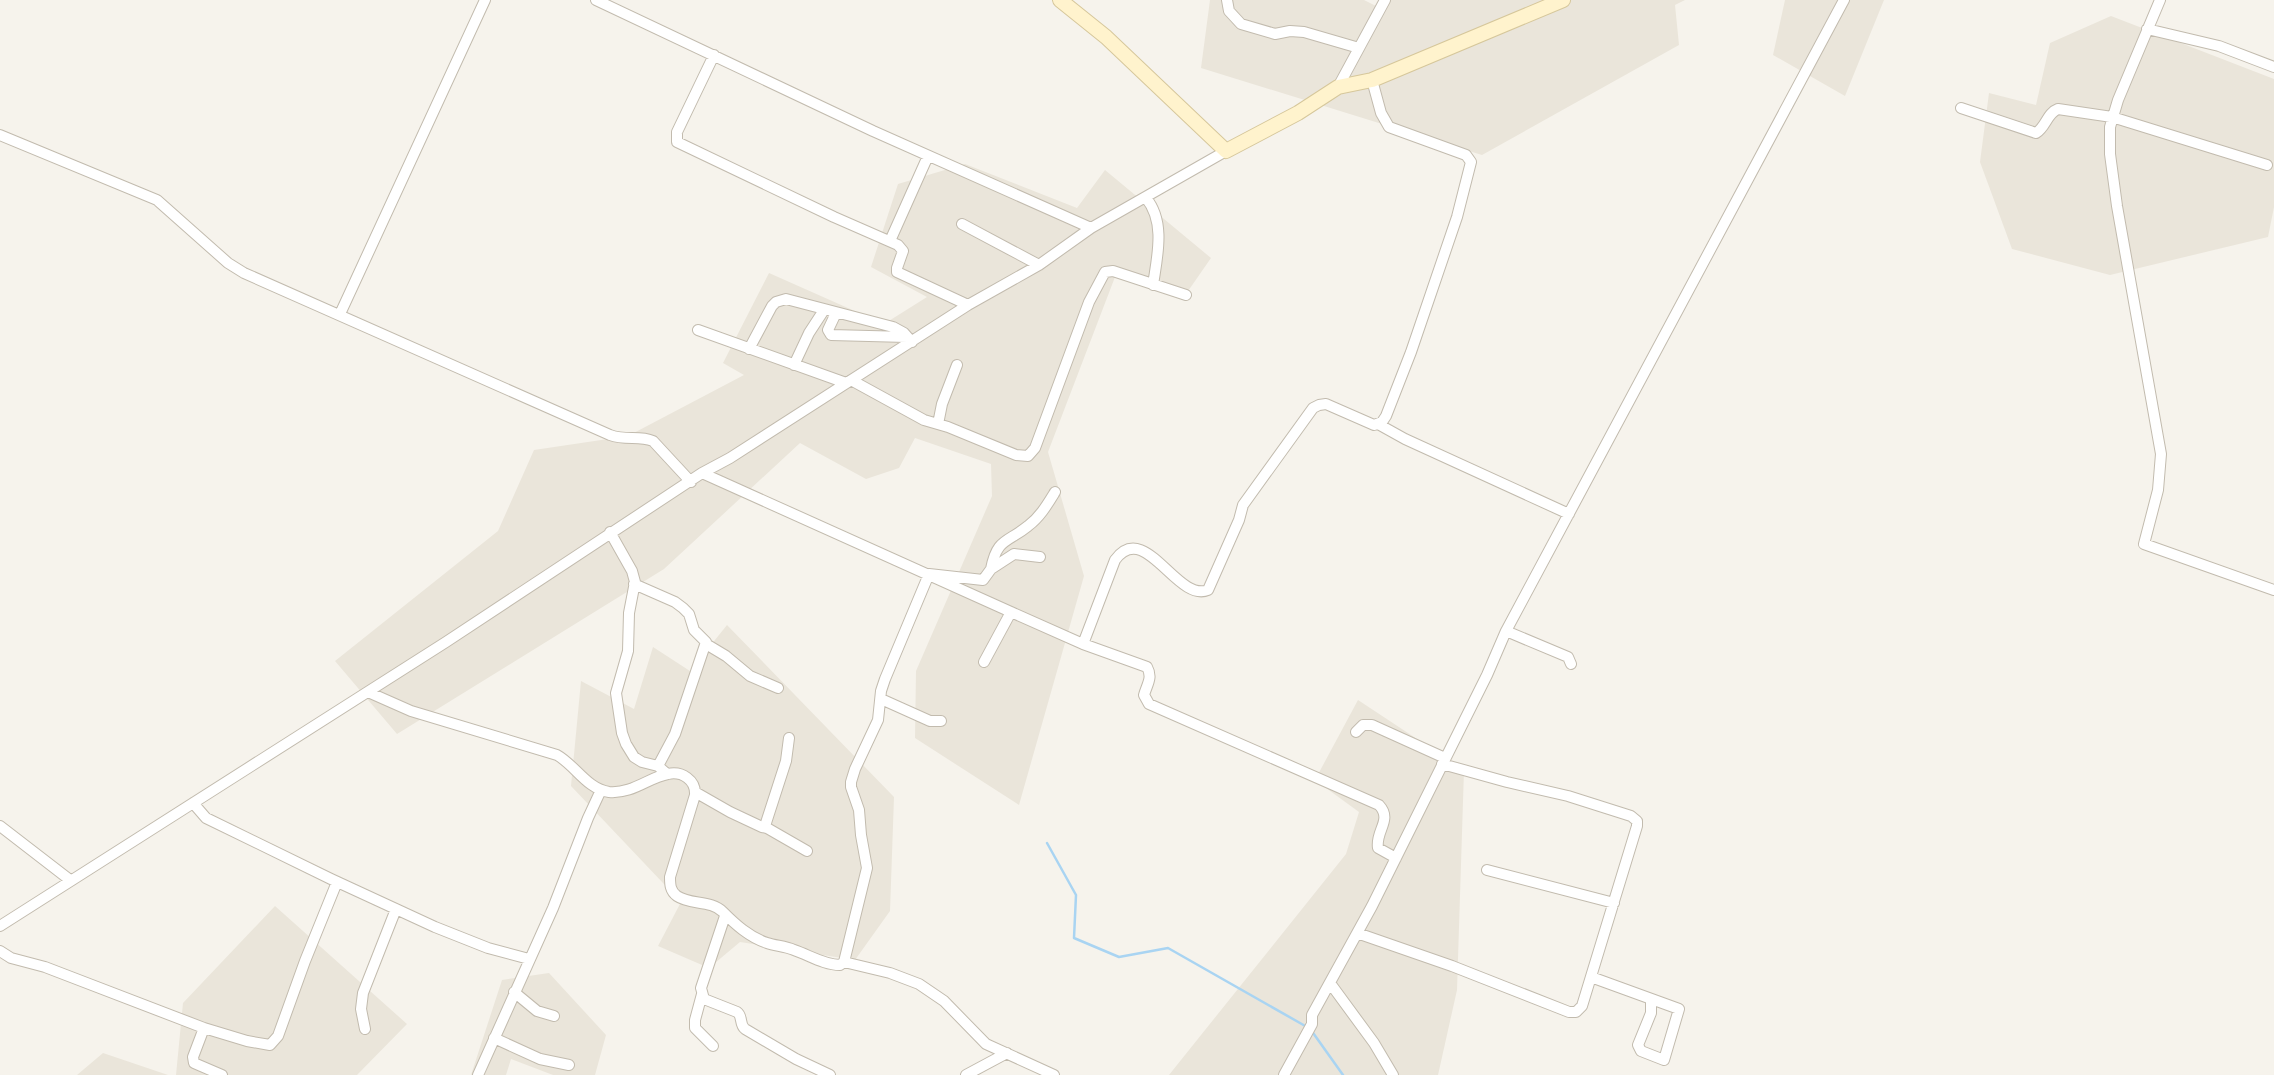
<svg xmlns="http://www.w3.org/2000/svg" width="2274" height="1075" font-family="Ubuntu,sans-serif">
	<rect width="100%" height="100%" fill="#f6f3ec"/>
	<path fill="#eae5da" d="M1210 0H1364L1380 8 1390 0H1685L1675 5 1679 45 1482 155 1201 68Z
		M1785 0H1884L1845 96 1773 55Z
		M2111 16 2274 79V207L2268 237 2110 275 2012 249 1980 162 1989 93 2036 105 2050 43Z
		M965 164 1077 208 1105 170 1211 258 1186 294 1115 277 1048 452 1084 576 1019 805 915 738 916 671 992 496 991 464 915 438 899 468 866 479 800 443 664 569 397 734 335 661 498 531 534 450 628 436 744 375 723 363 769 273 884 324 927 297 871 267 898 184Z
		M727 625 894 797 890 911 855 960 740 942 709 968 658 946 681 902 571 786 581 681 634 709 653 647 690 671Z
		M1358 700 1464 770 1457 990 1438 1075H1169L1346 854 1359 812 1315 780Z
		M275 906 407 1024 357 1075H176L183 1003Z
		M549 973 606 1035 595 1075H553L511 1059 506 1075H471L502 980Z
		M103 1053 168 1075H77Z"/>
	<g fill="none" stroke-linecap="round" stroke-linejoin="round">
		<path stroke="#a9d4f2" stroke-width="2.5" d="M1047 843 1076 895 1074 938 1119 957 1168 948 1307 1027
			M1311 1030 1343 1075"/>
		<g stroke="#c2bbae" stroke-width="12">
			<path id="street" d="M596 0 873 131 1091 228
				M1227 0 1229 11 1241 24 1275 34 1290 31 1304 32 1359 48
				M2160 0 2118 100 2110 127V154L2117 206 2161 454 2158 490 2144 544 2274 590
				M2147 29 2219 46 2274 67
				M714 55 677 132V142L834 217 898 245 903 251 897 268V272L968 305
				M1338 87 1385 0
				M1961 108 2036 133C2046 127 2047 113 2058 109L2112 117 2267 165
				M0 135 157 200 228 263 244 273 610 435C626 441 639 435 653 441L691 482
				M1146 198C1166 222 1157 257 1153 285
				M962 224 1039 265
				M890 241 928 156
				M836 313 828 330 831 335 907 337
				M340 314 485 0
				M698 330 846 383
				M749 349 772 306 776 302 786 299 893 327 904 333 912 342
				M794 365 809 333 824 310
				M851 380 924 420 948 427 1016 455 1028 456 1035 448 1089 302 1105 272 1113 271 1186 295
				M938 424 942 404 957 365
				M1378 424 1405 439 1569 514
				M702 473 1011 612 1083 644 1147 667C1153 678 1147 684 1144 695L1149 704 1379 805C1393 820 1375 831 1378 848L1396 858
				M610 532 632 571 635 582 629 613 628 651 616 693 622 733 626 744 634 757 642 762 658 766 667 774
				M991 569C997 538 1007 543 1028 526 1040 517 1047 505 1055 492
				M634 584 675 602 683 608 689 614 694 630 706 642 675 734 658 766
				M1506 631 1568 657 1571 664
				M706 644 726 656 750 676 778 688
				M1083 644 1115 560C1145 519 1177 603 1208 590L1239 520 1243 505 1313 408 1319 405 1326 404 1374 425 1382 422 1386 416 1411 352 1457 217 1471 162 1466 155 1389 127 1381 113 1372 80
				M984 662 1011 612
				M368 692 411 711 557 755C575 765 587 789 609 792 633 794 649 777 668 774 682 771 696 780 695 795L670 877C670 884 670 891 677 896 690 905 711 900 723 912 735 924 749 937 767 943 776 946 785 946 794 950 809 955 824 965 840 965L844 962 890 973 919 984 944 1001 986 1044 1054 1075
				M881 699 930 721H941
				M1356 732 1363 725H1372L1445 758
				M695 792 730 812 762 827 767 828 765 826 786 761 789 738
				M193 803 206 818 331 879 435 927 488 948 529 959
				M0 826 70 880
				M767 828 807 851
				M1487 870 1614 903
				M725 916 701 988 704 999 737 1012C743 1016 739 1024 745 1029L796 1059 830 1075
				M0 926 446 642 702 473 730 458 968 305 1039 265 1091 228 1226 151
				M1357 933 1452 966 1569 1012H1576L1582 1006 1637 826V821L1631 816 1568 796 1507 782 1442 764
				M0 951 11 958 45 967 204 1028 247 1041 270 1045 278 1036 305 961 337 882
				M844 962 867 868 861 835 859 810 851 787V782L855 769 878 720 881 691 885 679 929 574 983 580 991 569 1014 554 1040 557
				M1591 977 1679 1009 1664 1060 1641 1051 1638 1045 1651 1013V999
				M1330 983 1374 1043 1393 1075
				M514 992 537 1011 554 1016
				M702 994 695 1020V1028L713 1046
				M204 1028 193 1057 194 1063 222 1075
				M365 1029 361 1009 363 993 396 909
				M494 1038 540 1059 569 1065
				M478 1075 553 908 588 818 601 790
				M966 1075 1007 1053
				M1284 1075 1312 1024V1015L1372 906 1487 675 1506 631 1844 0"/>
		</g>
		<g stroke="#d6c79b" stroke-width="16">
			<path id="secondary" d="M1060 0 1106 37 1226 151 1298 113 1338 87 1372 80 1563 0"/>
		</g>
		<use href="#street" stroke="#fff" stroke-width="10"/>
		<use href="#secondary" stroke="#fff3cd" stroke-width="14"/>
	</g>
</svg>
